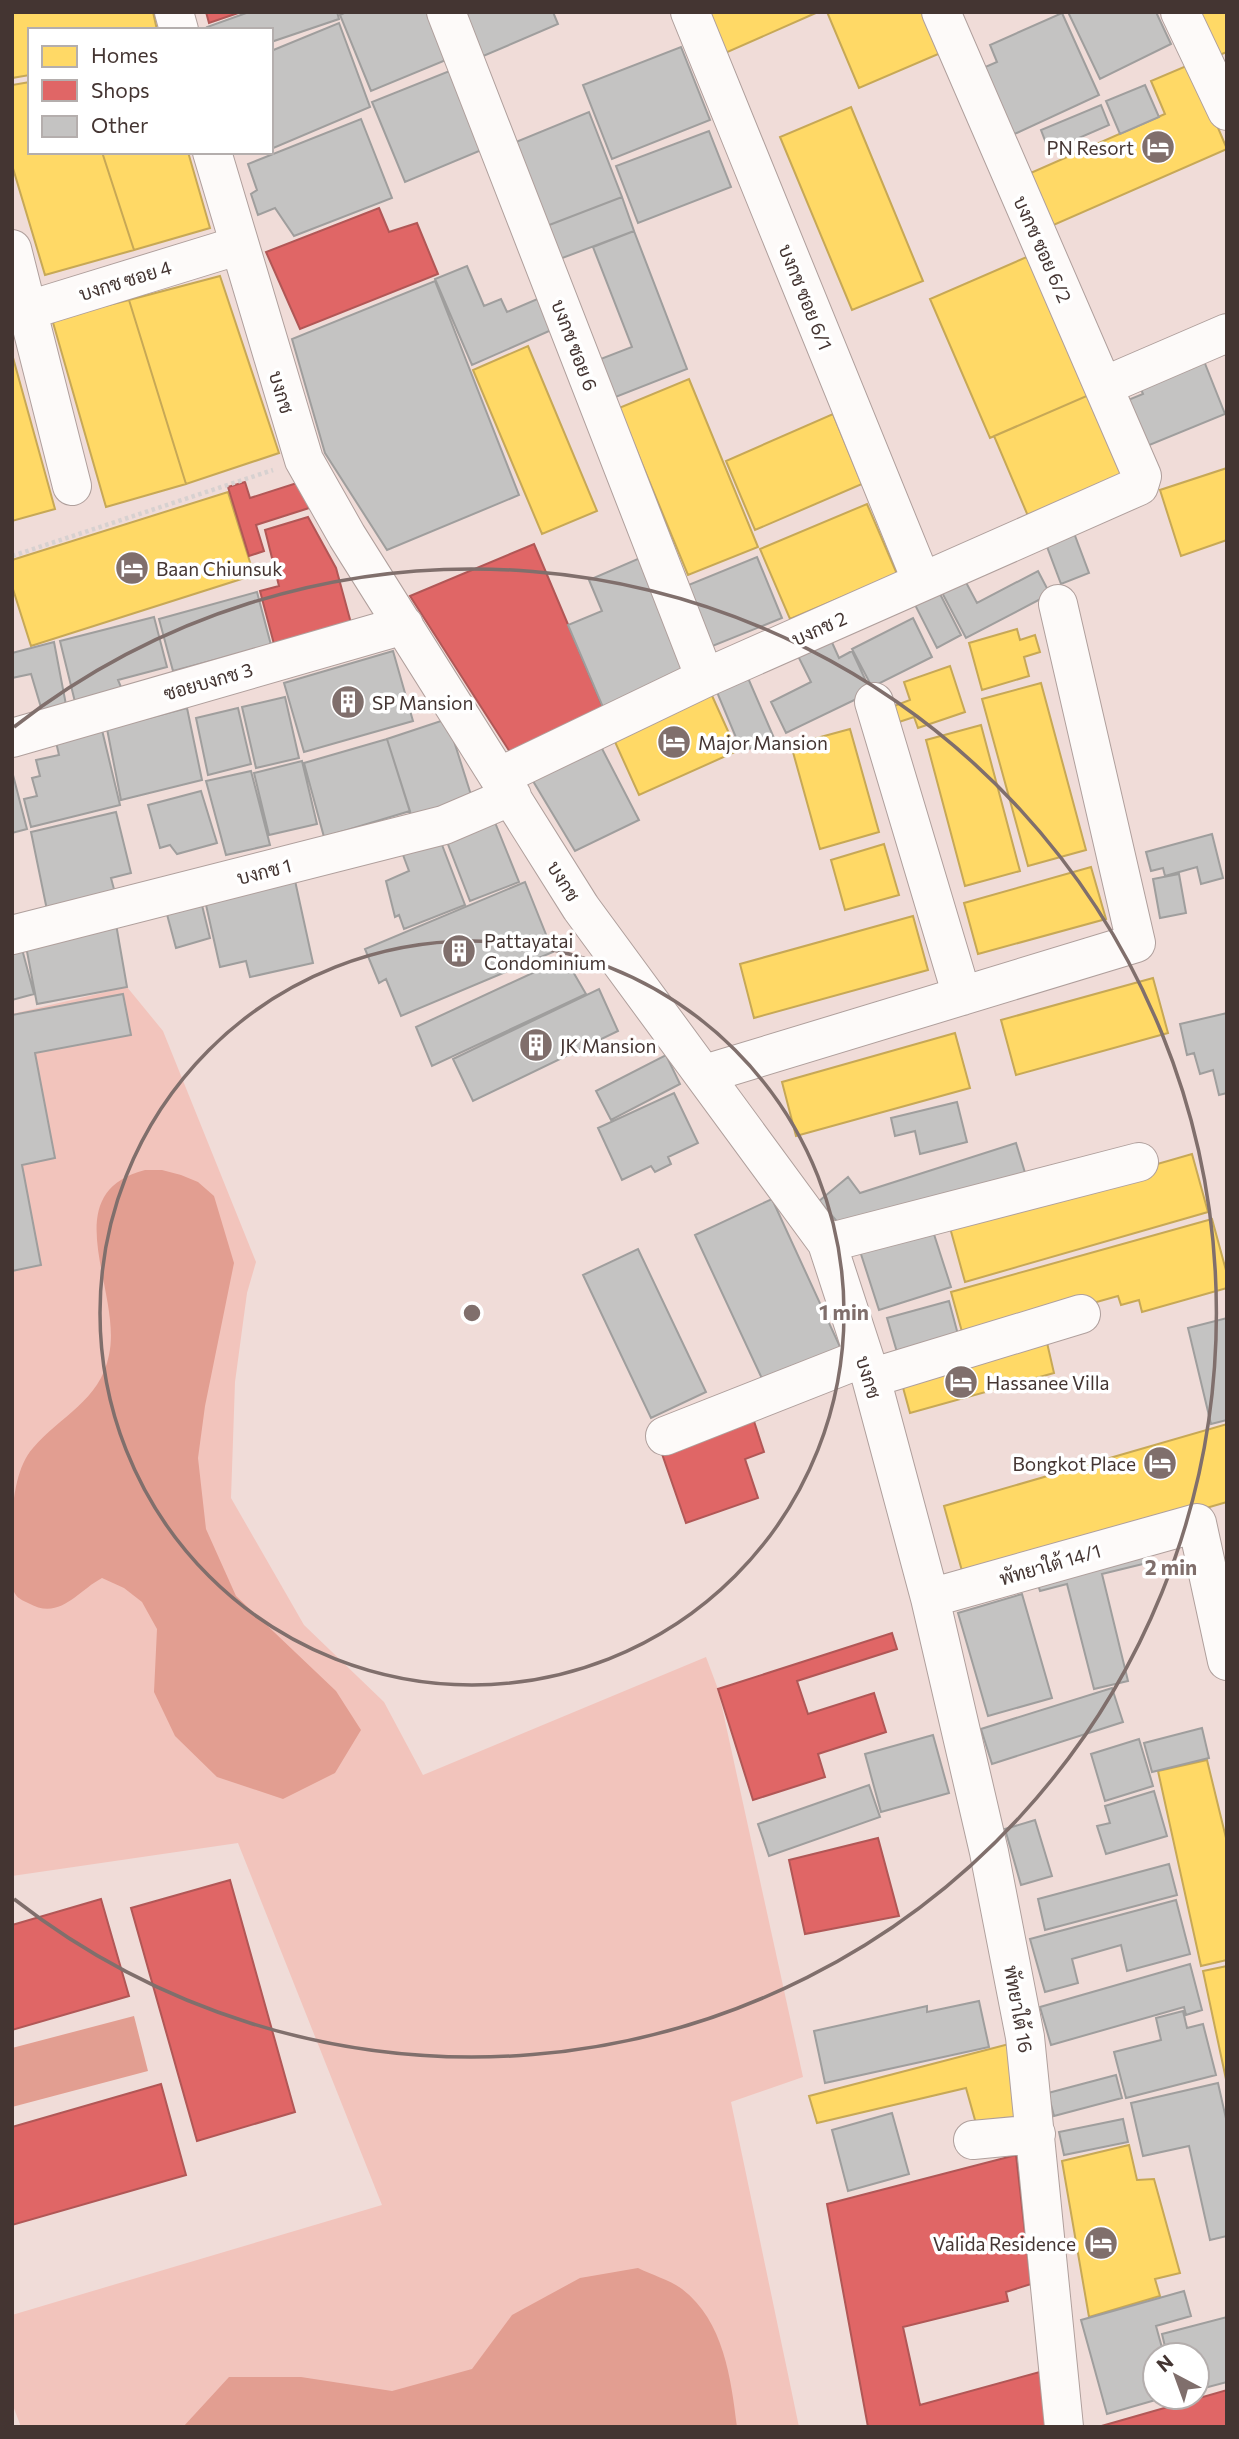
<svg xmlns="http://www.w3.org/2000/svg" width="1239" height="2439" font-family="Commissioner,Sarabun,sans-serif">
	<rect width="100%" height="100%" fill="#f0dcd8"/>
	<path fill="#f2c4bc" d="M127 987 163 1031 256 1262 247 1293 235 1382 231 1498 304 1625 384 1702 423 1775 706 1657 718 1689 803 2077 731 2102 799 2427H21L12 2403V2315L382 2205 238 1843 12 1876V1014Z"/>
	<path fill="#e29e91" d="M145 1170H162L181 1175 198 1182 214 1196 234 1263 205 1406 198 1458 206 1529 236 1596 336 1691 361 1730 335 1773 283 1799 217 1777 175 1736 154 1692 157 1629 142 1602 124 1588 102 1578C76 1592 60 1621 28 1603 19 1599 16 1597 12 1588 12 1550 6 1478 33 1448 60 1416 100 1401 109 1355 123 1291 53 1194 145 1170Z
		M134 2016 148 2071 12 2107V2048Z
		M638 2268C652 2275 670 2280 682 2289 724 2321 731 2379 737 2427H183L229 2377H301L392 2391 472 2369 512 2315 580 2278Z"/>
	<path fill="#ffd966" stroke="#c7a856" stroke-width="2" d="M12 12H153L157 30H30V75L12 78Z
		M706 12H818L723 54Z
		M827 12H926L943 52 859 88Z
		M1195 12H1227V52L1214 57Z
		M1191 64 1227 149 1049 227 1026 175 1165 114 1151 81Z
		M30 82V152H102L134 250 45 275 12 165V85Z
		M851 107 923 281 852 310 780 137Z
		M102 152H188L210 228 134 250Z
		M1036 253 1096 392 990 438 930 299Z
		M220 276 279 453 186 484 129 300Z
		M129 300 186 484 106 507 52 319Z
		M528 346 597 511 542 534 473 370Z
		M12 354 55 509 12 521Z
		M689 379 758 547 688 575 619 408Z
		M1091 394 1125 475 1028 516 994 436Z
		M833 414 862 484 755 530 726 461Z
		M1227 468V540L1181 556 1160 490Z
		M228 492 254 575 31 646 12 586V560Z
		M867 504 897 574 790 619 760 549Z
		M1017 629 1020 640 1035 635 1040 652 1024 657 1029 676 982 690 969 643Z
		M950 666 965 712 918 728 914 717 899 722 894 706 910 700 904 682Z
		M1041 683 1086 850 1028 866 982 699Z
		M709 689 737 751 639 795 611 733Z
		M981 725 1020 871 965 886 926 740Z
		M850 729 879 832 820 849 791 745Z
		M884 844 899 895 845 910 831 860Z
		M1091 867 1106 919 978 954 964 903Z
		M913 916 928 970 754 1018 740 964Z
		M1153 978 1168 1033 1016 1075 1001 1020Z
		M955 1033 970 1088 796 1136 782 1082Z
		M1192 1154 1208 1212 965 1282 949 1224Z
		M1212 1219 1227 1274V1288L1142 1312 1139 1300 1121 1305 1118 1296 964 1339 951 1292Z
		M1045 1334 1054 1373 910 1413 899 1373Z
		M1227 1424V1502L964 1578 944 1506Z
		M1207 1760 1227 1842V1960L1201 1966 1158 1771Z
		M1227 1966V2084L1203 1971Z
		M1009 2044 1018 2120 977 2127 966 2088 817 2123 809 2096Z
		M1129 2145 1137 2180 1154 2179 1180 2273 1155 2279 1160 2296 1089 2317 1062 2161Z"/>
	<path fill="#e06666" stroke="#b15756" stroke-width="2" d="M206 12H241L209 23Z
		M379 208 389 232 417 223 438 274 300 329 266 252Z
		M245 482 250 498 300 482 309 508 256 525 264 551 249 556 228 487Z
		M308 517 336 568 351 623 274 644 260 591 279 586 265 530Z
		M534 544 605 712 510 752 410 596Z
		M752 1415 764 1452 745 1459 758 1498 686 1523 660 1448Z
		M892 1633 897 1649 797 1681 808 1714 874 1693 886 1732 818 1754 825 1777 753 1800 718 1689Z
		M878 1838 899 1916 805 1934 789 1860Z
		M230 1880 295 2112 197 2141 131 1908Z
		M101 1899 129 1996 12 2030V1925Z
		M161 2084 186 2175 12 2225V2127Z
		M1016 2155 1031 2284 1006 2292 1008 2301 903 2327 920 2405 1047 2370 1050 2427H868L827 2204Z
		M1227 2390V2427H1098Z"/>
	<path fill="#c4c3c2" stroke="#9f9e9d" stroke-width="2" d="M249 12H337L339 19 271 42V30H208L207 27Z
		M346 12H427L446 60 371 91 340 15Z
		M462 12H553L558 24 481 57Z
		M1068 12H1156L1171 44 1100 79Z
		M1062 13 1099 95 1006 138 976 71 997 62 990 45Z
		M339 23 370 107 271 149V51Z
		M681 47 710 120 612 159 583 85Z
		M452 70 484 149 405 182 372 102Z
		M1145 85 1159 117 1120 134 1106 101Z
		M1101 105 1109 125 1049 151 1041 130Z
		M589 112 622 197 544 227 511 144Z
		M361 119 392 198 294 236 275 208 258 215 251 194 257 190 248 164Z
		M709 131 731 187 638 223 616 166Z
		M622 197 634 231 557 260 544 227Z
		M634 231 687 369 613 398 598 360 632 347 593 247Z
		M467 266 484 306 501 299 507 312 542 297 556 328 472 365 435 279Z
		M435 281 519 495 387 550 325 453 292 339Z
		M1202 356 1225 414 1147 446 1128 400 1143 394 1138 382Z
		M1074 533 1089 573 1061 584 1046 544Z
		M757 557 782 618 710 647 686 586Z
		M640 558 690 675 605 712 568 625 602 611 589 580Z
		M1038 571 1050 594 966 638 938 585 961 573 977 603Z
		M936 586 961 635 937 648 912 599Z
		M257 592 271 645 173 671 159 619Z
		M154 617 167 667 118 680 123 692 76 706 60 641Z
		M913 618 932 657 872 687 852 649Z
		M830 638 839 658 852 651 871 692 786 733 771 702 811 682 797 654Z
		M54 642 67 710 43 714 31 674 12 678V653Z
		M393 651 413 721 304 752 284 683Z
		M745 671 774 738 742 752 714 685Z
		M285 697 299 758 256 768 242 707Z
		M187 708 202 780 121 800 107 729Z
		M238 708 251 764 208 775 196 718Z
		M447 719 472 798 411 815 387 739Z
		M102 730 120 805 31 827 24 799 37 796 32 778 40 776 36 760 59 755 56 742Z
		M387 739 410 811 324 837 304 763Z
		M597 739 639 820 575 851 530 776Z
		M302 761 317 824 269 835 254 773Z
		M251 771 270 845 226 855 206 781Z
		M13 775 27 829 12 833V776Z
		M201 791 217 843 177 854 170 845 160 848 148 805Z
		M116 812 131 873 111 878 115 893 47 910 31 832Z
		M492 815 519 882 470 901 444 834Z
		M1212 834 1223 878 1201 884 1197 867 1165 876 1163 868 1151 871 1146 852Z
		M439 837 465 905 404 929 399 915 395 917 386 881 409 871 400 847Z
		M1179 874 1186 913 1160 918 1153 879Z
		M294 876 313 963 250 977 246 961 220 967 204 896Z
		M525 882 553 952 401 1016 386 979 379 983 365 949Z
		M200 897 210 938 176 948 165 907Z
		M116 924 127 987 37 1004 25 941Z
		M22 949 34 994 12 1000V951Z
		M565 958 586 994 432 1066 416 1027Z
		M599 989 618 1031 473 1101 453 1059Z
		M123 994 131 1035 35 1053 55 1158 22 1165 41 1265 12 1271V1015Z
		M1227 1013V1093L1219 1095 1213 1070 1200 1074 1194 1053 1187 1055 1180 1024Z
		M666 1055 680 1084 611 1120 596 1091Z
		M674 1093 698 1143 668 1157 671 1164 655 1172 651 1166 622 1180 598 1128Z
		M957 1102 967 1142 920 1154 915 1131 895 1136 891 1118Z
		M1016 1143 1026 1176 841 1226 819 1201 848 1177 860 1193Z
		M772 1199 841 1349 765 1385 695 1235Z
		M931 1225 951 1287 879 1310 859 1248Z
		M638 1249 706 1392 651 1418 583 1275Z
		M949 1301 960 1342 899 1359 887 1318Z
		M1227 1318V1420L1211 1424 1188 1328Z
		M1143 1548 1147 1563 1102 1574 1128 1681 1094 1689 1067 1584 1040 1591 1035 1575Z
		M1022 1594 1052 1698 988 1716 958 1613Z
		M1112 1688 1123 1722 992 1764 981 1729Z
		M1202 1728 1209 1758 1152 1772 1144 1743Z
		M933 1735 949 1793 881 1812 865 1754Z
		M1139 1739 1153 1786 1105 1801 1091 1754Z
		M869 1785 880 1817 769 1856 758 1824Z
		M1154 1791 1167 1836 1106 1854 1097 1826 1110 1823 1105 1806Z
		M1035 1820 1052 1876 1021 1885 1005 1829Z
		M1169 1864 1177 1895 1045 1930 1038 1899Z
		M1176 1900 1190 1954 1127 1971 1121 1945 1072 1959 1078 1983 1045 1992 1030 1939Z
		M1190 1964 1202 2010 1186 2015 1184 2007 1051 2045 1040 2007Z
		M979 2001 989 2047 825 2083 814 2031 927 2006V2012Z
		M1183 2011 1187 2028 1203 2024 1216 2075 1126 2098 1114 2052 1161 2040 1156 2018Z
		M1116 2075 1122 2098 1054 2116 1048 2093Z
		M1218 2083 1227 2123V2236L1210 2240 1189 2146 1143 2156 1131 2103Z
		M892 2113 909 2174 848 2191 832 2130Z
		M1123 2119 1128 2142 1064 2155 1059 2132Z
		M1184 2291 1191 2316 1156 2326 1164 2355H1155V2397H1166L1107 2414 1081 2320Z
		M1227 2317V2382L1197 2390V2355H1167L1162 2334Z"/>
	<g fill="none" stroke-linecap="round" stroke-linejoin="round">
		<g stroke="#af9f9c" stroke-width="40">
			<path id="minor" d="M174 12 179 30
				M446 12 705 678
				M690 12 922 582
				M1180 12 1227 111
				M212 152 304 460 347 536 581 908 827 1243 871 1378 930 1598 989 1852 1025 2037 1064 2427
				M12 249 72 486
				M12 311 29 310 237 246
				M1104 386 1227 333
				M874 702 962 996
				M12 738 404 625
				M501 776 705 678 1139 486 1142 476 941 12
				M12 935 444 825 512 796
				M705 1074 1136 943 1058 604
				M827 1243 1139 1162
				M871 1378 1081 1314
				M665 1436 863 1358
				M930 1598 1197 1523 1227 1661
				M973 2140 1036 2134"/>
		</g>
		<path stroke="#d7d1d0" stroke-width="4.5" stroke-dasharray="3.5 3.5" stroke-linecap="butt" d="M12 556 273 470"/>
		<use href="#minor" stroke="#fdfaf9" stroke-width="38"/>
	</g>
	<g fill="none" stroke="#806f6c" stroke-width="3.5">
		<circle cx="472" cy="1313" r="372"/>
		<path d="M14 727A744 744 0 1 1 14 1899"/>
	</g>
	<defs>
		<g id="hotel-disc" transform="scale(1.75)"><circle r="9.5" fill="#806f6c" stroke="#fff"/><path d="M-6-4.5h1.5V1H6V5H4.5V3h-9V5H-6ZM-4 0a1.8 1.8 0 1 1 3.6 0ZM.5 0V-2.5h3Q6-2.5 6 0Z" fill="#fff"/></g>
		<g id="building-disc" transform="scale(1.75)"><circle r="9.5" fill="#806f6c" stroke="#fff"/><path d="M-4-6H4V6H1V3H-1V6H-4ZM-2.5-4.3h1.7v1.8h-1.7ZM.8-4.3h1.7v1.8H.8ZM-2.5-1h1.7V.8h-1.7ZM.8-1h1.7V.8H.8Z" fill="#fff"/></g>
	</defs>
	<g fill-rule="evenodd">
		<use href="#hotel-disc" x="1158" y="147"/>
		<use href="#hotel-disc" x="132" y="568"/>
		<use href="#building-disc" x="348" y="702"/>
		<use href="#hotel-disc" x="674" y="742"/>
		<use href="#building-disc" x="459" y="951"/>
		<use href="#building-disc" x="536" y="1045"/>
		<use href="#hotel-disc" x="961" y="1382"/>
		<use href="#hotel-disc" x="1160" y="1463"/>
		<use href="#hotel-disc" x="1101" y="2243"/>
	</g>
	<g text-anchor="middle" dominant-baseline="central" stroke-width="7" stroke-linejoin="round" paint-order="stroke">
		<g font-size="19" fill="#443532" stroke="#fff" text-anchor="start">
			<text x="1134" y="147" text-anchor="end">PN Resort</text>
			<text x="156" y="568">Baan Chiunsuk</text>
			<text x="372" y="702">SP Mansion</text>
			<text x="698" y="742">Major Mansion</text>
			<text x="484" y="940">Pattayatai<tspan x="484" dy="22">Condominium</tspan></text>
			<text x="560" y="1045">JK Mansion</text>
			<text x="986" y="1382">Hassanee Villa</text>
			<text x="1136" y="1463" text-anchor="end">Bongkot Place</text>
			<text x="1076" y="2243" text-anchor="end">Valida Residence</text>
		</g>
		<g font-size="19" fill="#443532" stroke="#fff">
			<text transform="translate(1043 249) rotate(66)">บงกช ซอย 6/2</text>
			<text transform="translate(125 280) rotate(-17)">บงกช ซอย 4</text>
			<text transform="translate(806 297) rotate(68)">บงกช ซอย 6/1</text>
			<text transform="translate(575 345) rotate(69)">บงกช ซอย 6</text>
			<text transform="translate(282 392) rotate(73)">บงกช</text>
			<text transform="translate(819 628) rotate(-24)">บงกช 2</text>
			<text transform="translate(208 681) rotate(-16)">ซอยบงกช 3</text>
			<text transform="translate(264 871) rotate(-14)">บงกช 1</text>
			<text transform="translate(564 881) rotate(58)">บงกช</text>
			<text transform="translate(869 1377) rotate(73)">บงกช</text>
			<text transform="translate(1050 1564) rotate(-16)">พัทยาใต้ 14/1</text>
			<text transform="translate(1019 2009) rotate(80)">พัทยาใต้ 16</text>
		</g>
	</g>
	<circle cx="472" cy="1313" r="10" fill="#806f6c" stroke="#fff" stroke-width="3.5"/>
	<g font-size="21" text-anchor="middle" font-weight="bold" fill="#806f6c" stroke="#fff" stroke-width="7" stroke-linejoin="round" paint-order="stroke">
		<text x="844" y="1320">1 min</text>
		<text x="1171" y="1575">2 min</text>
	</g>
	<rect width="1239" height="2439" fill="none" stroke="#443532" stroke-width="28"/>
	<rect x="28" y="28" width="245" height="126" fill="#ffffff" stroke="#b4aead" stroke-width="2"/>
	<rect x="42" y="46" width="35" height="21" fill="#ffd966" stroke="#b4aead" stroke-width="2"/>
	<text x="91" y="63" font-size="21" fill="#443532">Homes</text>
	<rect x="42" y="80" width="35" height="21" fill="#e06666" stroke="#b4aead" stroke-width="2"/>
	<text x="91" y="98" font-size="21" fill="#443532">Shops</text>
	<rect x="42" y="116" width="35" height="21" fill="#c4c3c2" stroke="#b4aead" stroke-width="2"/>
	<text x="91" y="133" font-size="21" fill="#443532">Other</text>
	<g transform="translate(1176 2376) rotate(319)"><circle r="33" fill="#ffffff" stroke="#b4aead" stroke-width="2"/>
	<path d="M0-5L12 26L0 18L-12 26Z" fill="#806f6c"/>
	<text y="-10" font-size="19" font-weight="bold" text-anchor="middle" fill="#443532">N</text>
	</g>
</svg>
